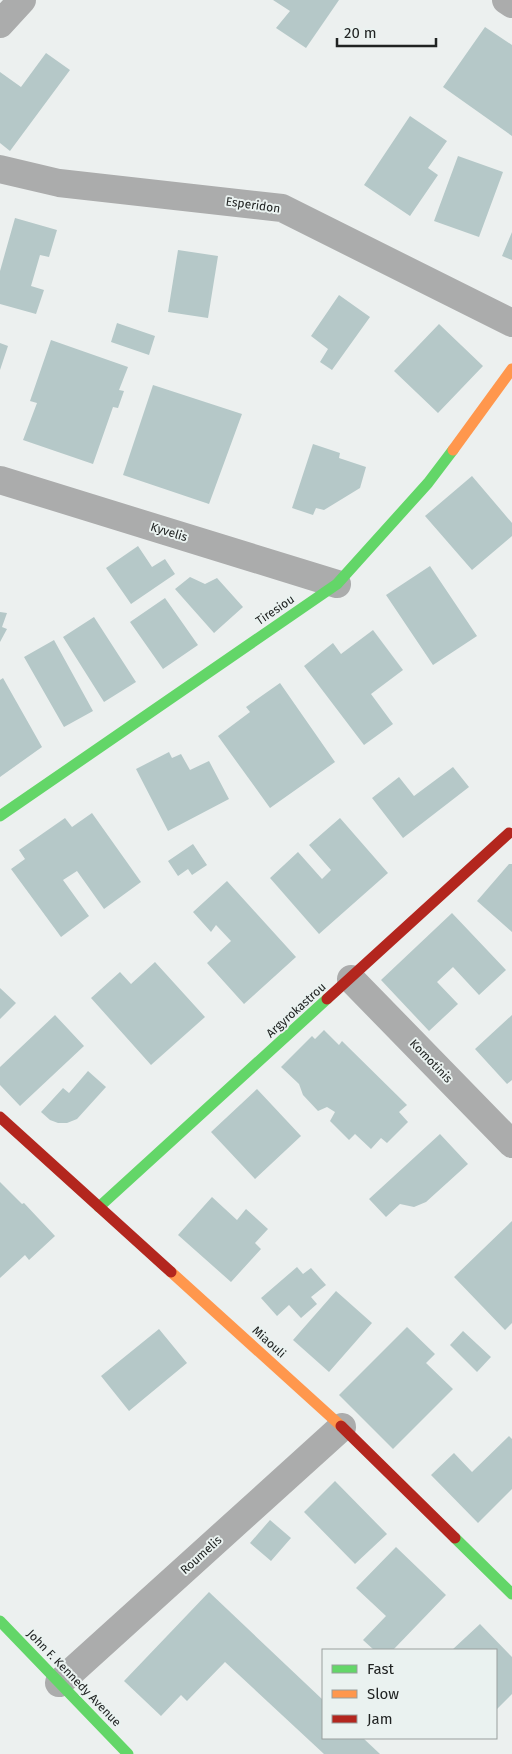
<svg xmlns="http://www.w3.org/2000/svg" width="512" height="1754" font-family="'Fira Sans',sans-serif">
	<rect width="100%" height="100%" fill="#ecf0ef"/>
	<path fill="#b5c8c8" d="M273 0H339L306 48 276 28 290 11Z
		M485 27 512 45V136L443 87Z
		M46 53 70 70 10 151 0 143V72L21 87Z
		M410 116 447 141 428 168 438 175 410 216 364 185Z
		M458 156 503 172 479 237 434 221Z
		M15 218 57 230 49 257 40 255 31 286 44 290 36 314 0 304V271Z
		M512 232V260L502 256Z
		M178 250 218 256 208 318 168 312Z
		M339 295 370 317 332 370 320 362 328 349 311 336Z
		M117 323 155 336 149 355 111 342Z
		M439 324 483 366 438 413 394 371Z
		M51 340 128 367 119 390 124 391 118 408 113 407 93 464 23 440 37 403 30 401Z
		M0 343 8 346 0 370Z
		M153 385 242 414 209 504 123 475Z
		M313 444 340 453 339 458 366 467 360 488 324 510 316 508 313 515 292 508Z
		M472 476 512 523V536L472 570 425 516Z
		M138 546 152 567 165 559 175 574 131 604 106 568Z
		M430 566 477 636 433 665 386 595Z
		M190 577 205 584 217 578 243 607 214 633 175 589Z
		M165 598 198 645 163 669 130 622Z
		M0 612 7 613 2 627 7 629 0 642Z
		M94 617 136 682 104 702 63 637Z
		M373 630 403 670 371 694 393 724 364 745 304 666 333 643 341 654Z
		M54 640 93 711 64 727 24 657Z
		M3 678 42 747 0 777V680Z
		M280 683 335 762 270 808 218 736 250 712 246 707Z
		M169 752 172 758 181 754 190 770 209 761 229 799 168 831 136 769Z
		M453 767 469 787 403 838 372 798 399 777 414 796Z
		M92 813 141 882 104 909 77 871 63 880 89 916 61 937 11 869 25 859 19 850 65 818 72 827Z
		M340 818 388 873 319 934 270 878 298 852 322 879 331 870 309 845Z
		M193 844 207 865 192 875 188 869 178 876 168 861Z
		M509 864H512V932L477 901Z
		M227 881 296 957 244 1004 207 963 231 941 216 925 211 932 193 912Z
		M452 913 506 970 479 995 453 967 437 982 458 1004 429 1031 381 980Z
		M155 962 205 1017 151 1065 91 998 120 972 131 984Z
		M0 988 16 1003 0 1019Z
		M55 1015 84 1046 20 1106 0 1085V1067Z
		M512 1015V1080L507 1084 475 1049Z
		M324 1030 339 1045 342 1041 407 1105 399 1112 408 1122 387 1143 381 1138 371 1149 355 1134 349 1140 330 1121 335 1112 327 1107 318 1111 303 1095 299 1084 281 1067 312 1036 315 1039Z
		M88 1071 106 1087 77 1119 67 1123H58L50 1120 41 1112 63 1088 69 1093Z
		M257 1089 301 1136 255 1179 211 1132Z
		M440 1134 468 1164 426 1202 414 1207 400 1204 386 1217 369 1199Z
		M0 1182 22 1204 24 1203 55 1236 29 1260 25 1255 0 1278Z
		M212 1197 237 1220 246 1209 268 1229 255 1243 261 1249 231 1282 178 1235Z
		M512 1221V1323L505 1330 454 1277Z
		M297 1267 303 1274 311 1268 326 1285 311 1297 317 1304 301 1318 289 1305 277 1316 261 1298Z
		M336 1291 372 1323 329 1372 293 1340Z
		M407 1327 435 1354 426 1363 453 1389 393 1449 339 1395Z
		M159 1329 187 1363 129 1411 101 1376Z
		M463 1331 491 1357 477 1372 450 1345Z
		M509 1436 512 1439V1489L478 1523 431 1475 454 1453 472 1472Z
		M335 1481 387 1534 355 1564 304 1512Z
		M270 1520 291 1538 271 1561 250 1543Z
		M396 1547 446 1595 393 1650H374L363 1640 386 1616 356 1588Z
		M209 1592 323 1700V1738H363L380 1754H324L225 1662 187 1701 181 1695 161 1716 124 1681Z
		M480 1624 512 1657V1694L496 1710V1650H452Z"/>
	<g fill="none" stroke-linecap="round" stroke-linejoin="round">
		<path stroke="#abacac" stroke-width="28" d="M506 0 512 4
			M0 24 22 0
			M0 169 59 183 282 208 512 323
			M0 480 337 584
			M351 979 512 1144
			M59 1683 342 1427"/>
		<path stroke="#63d668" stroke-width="11" d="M0 816 337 584 428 483 453 450
			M99 1207 327 999
			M455 1538 512 1594
			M0 1621 128 1754"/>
		<path stroke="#ff974d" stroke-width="11" d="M453 450 512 369
			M171 1272 341 1426"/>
		<path stroke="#b3261e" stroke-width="11" d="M327 999 509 833
			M0 1117 171 1272
			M341 1426 455 1538"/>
	</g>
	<g text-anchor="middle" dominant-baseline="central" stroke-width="4" stroke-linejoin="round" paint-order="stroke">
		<g font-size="12" fill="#202322" stroke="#eaf2f0">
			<text transform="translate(253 205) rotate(8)">Esperidon</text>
			<text transform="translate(169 532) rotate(17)">Kyvelis</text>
			<text transform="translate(275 610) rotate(-34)">Tiresiou</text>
			<text transform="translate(296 1010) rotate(-42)">Argyrokastrou</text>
			<text transform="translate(431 1061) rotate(46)">Komotinis</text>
			<text transform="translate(269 1342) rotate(42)">Miaouli</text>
			<text transform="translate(201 1555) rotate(-42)">Roumelis</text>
			<text transform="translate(74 1678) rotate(46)">John F. Kennedy Avenue</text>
		</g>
	</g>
	<rect x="322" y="1649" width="175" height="90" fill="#eaf2f0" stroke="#999f9e"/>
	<rect x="332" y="1665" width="25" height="8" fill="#63d668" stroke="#999f9e"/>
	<text x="367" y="1674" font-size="15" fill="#202322">Fast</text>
	<rect x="332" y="1690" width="25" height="8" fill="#ff974d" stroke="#999f9e"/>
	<text x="367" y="1699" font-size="15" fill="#202322">Slow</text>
	<rect x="332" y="1715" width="25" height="8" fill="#b3261e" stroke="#999f9e"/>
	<text x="367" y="1724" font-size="15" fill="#202322">Jam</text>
	<path d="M337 38v8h99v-8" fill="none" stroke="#202322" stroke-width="2.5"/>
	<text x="344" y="38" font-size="15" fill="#202322" stroke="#eaf2f0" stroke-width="4" paint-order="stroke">20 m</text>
</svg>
